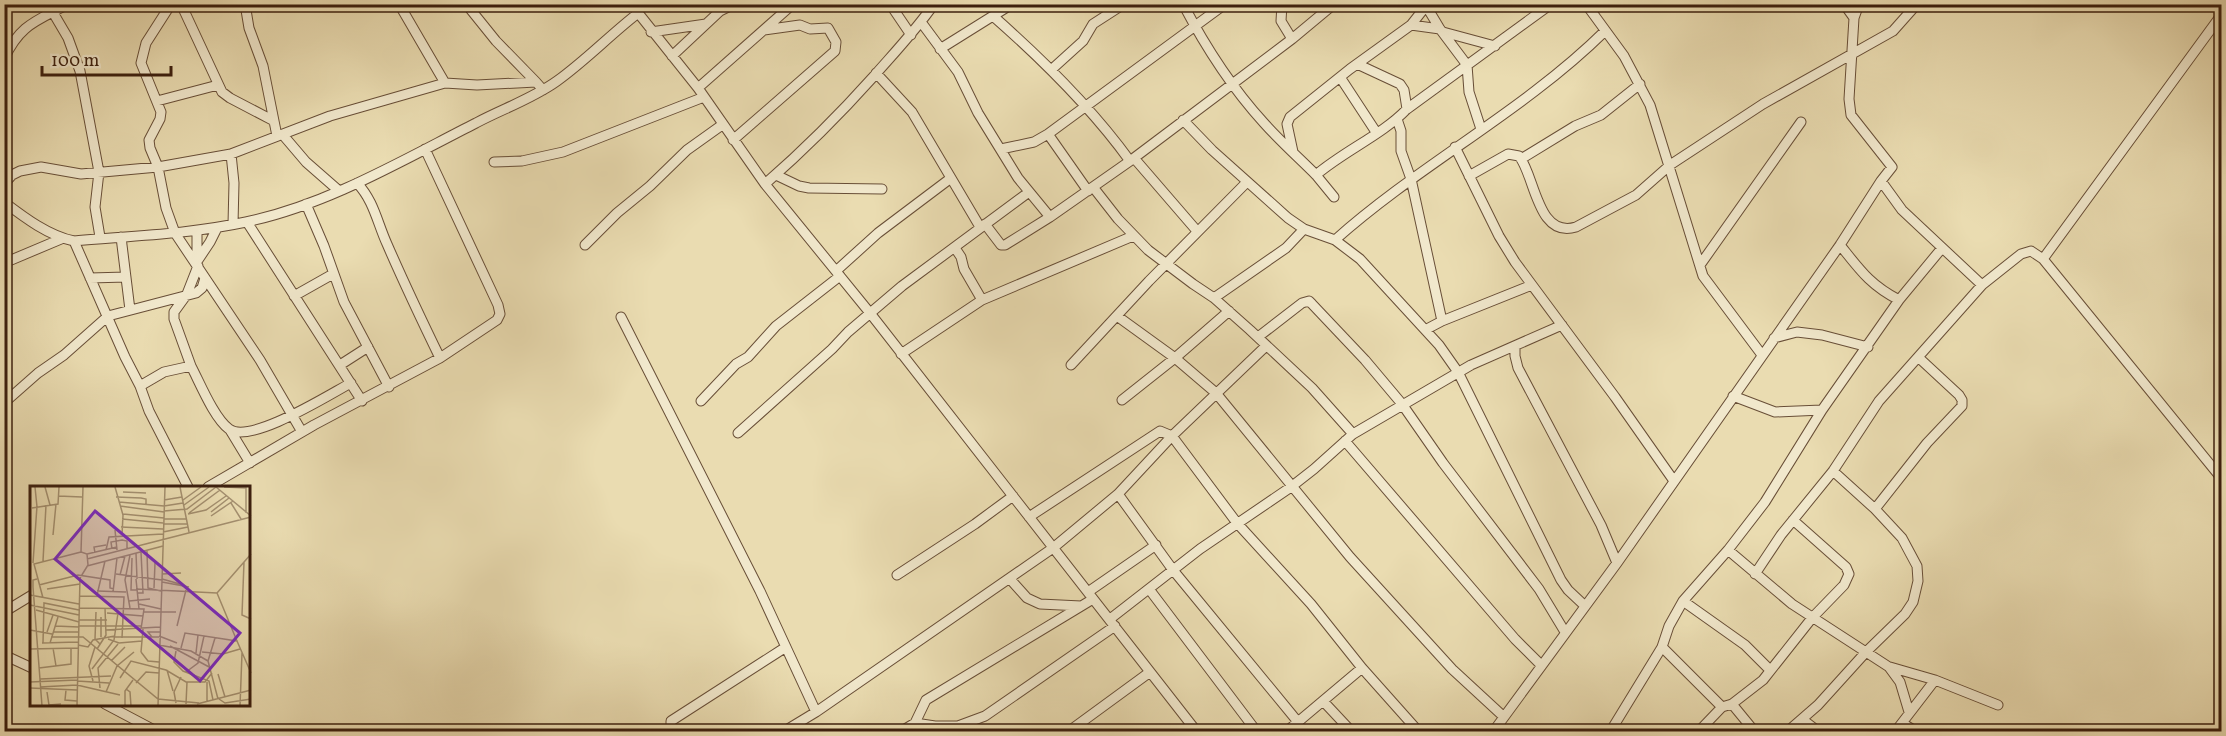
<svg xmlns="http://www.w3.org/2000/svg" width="2226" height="736" font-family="Vollkorn,serif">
	<rect width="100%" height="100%" fill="#eadcb1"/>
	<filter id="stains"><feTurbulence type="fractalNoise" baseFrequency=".00333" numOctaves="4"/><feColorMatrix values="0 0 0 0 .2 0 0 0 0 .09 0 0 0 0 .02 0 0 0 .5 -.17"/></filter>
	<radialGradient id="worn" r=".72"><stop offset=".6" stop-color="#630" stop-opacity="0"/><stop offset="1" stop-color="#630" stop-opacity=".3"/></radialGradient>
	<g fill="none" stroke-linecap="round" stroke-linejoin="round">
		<g stroke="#684e37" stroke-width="11">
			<path id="street" d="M48 4 68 38 80 71 99 172 95 207 100 237
				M171 4 146 43 141 63 161 112 160 119 149 140 150 148 158 167 166 208 175 233 260 360 302 432
				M181 4 222 92 230 98 274 121
				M245 4 249 28 263 66 277 136
				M399 4 445 83
				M631 4 698 88 765 184 870 313 1197 732
				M890 4 911 35
				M1183 4C1205 46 1232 88 1264 123 1280 141 1299 158 1316 175 1344 151 1382 135 1407 109L1551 4
				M1282 4 1281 21 1292 39
				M1425 4 1440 29 1467 65 1469 92 1481 129
				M1586 4 1624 56 1650 105 1703 276 1762 355
				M1844 4 1854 18 1849 99 1851 115 1892 167 1881 181 1902 210 1982 285 2021 254 2031 251 2043 259 2222 479
				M467 5 496 41 536 82
				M993 16C1043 60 1091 107 1130 161
				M1854 18 1859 4
				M921 22 958 72 978 113 1018 178 1050 217 1130 161 1292 39 1334 4
				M1411 25 1440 29
				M651 32 706 24
				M1443 32 1495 46
				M940 49 1012 4
				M672 56 720 11 734 4
				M4 59C20 24 37 21 68 4
				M1357 64 1400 84 1404 90 1407 109
				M1051 70 1083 41 1093 24 1124 4
				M876 73 912 112 980 227
				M1340 77 1376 132
				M698 88 793 4
				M157 101 218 85
				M1397 119 1401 131V151L1411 179 1442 321 1425 330
				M1183 120 1212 150 1288 218 1304 229 1335 240 1360 259 1439 345 1458 372 1561 580 1568 590 1585 606
				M1048 134 1088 191
				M283 135 306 162 338 190
				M733 140 835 51 836 42 828 28 810 29 800 25 764 30
				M1455 147 1499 236 1515 262 1615 397 1674 481
				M1001 149 1034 142 1048 134 1225 4
				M1293 152 1287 124 1290 117 1350 69 1411 25 1426 6
				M231 154 234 183 233 224
				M1134 158 1197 231
				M1521 159 1575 126 1601 115 1640 84
				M494 162 522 161 563 152 704 97
				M776 175 799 186 809 188 882 189
				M1316 175 1334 197
				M1469 176 1508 154 1519 156C1535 175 1537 239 1576 227L1636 195 1670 165 1763 104 1893 31 1917 4
				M357 183C374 201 377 222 387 244 404 283 422 321 440 358
				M4 184 12 175 20 171 41 167 81 174 158 167 231 154 330 116 445 83 477 85 536 82 543 90
				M765 184C804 150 840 114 874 76 895 52 916 30 934 4
				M1093 187 1118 219 1148 250 1193 284 1214 298 1250 330 1312 388 1353 434
				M4 202C25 218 49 236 74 241 131 236 190 234 246 222 327 205 403 160 476 123 502 109 532 99 557 81 585 61 610 35 637 14
				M306 204 324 246 344 302 389 387
				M247 222 362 401
				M985 224 1001 245H1005L1050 217
				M197 231V262
				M121 237 130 310
				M1335 240C1420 164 1524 111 1605 31
				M74 241 125 357 140 386 149 411 188 487
				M585 245 617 213 650 186 687 150 722 125
				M1840 245C1860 270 1870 285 1899 300
				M955 248 961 257 964 269 982 300
				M2043 259 2222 14
				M198 260 210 242 217 228
				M4 263 61 239
				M1700 265 1801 122
				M836 271 878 233 951 178
				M90 278 126 277
				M294 296 333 274
				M1214 298 1286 248 1304 229
				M1229 311 1175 358 1216 393 1350 557 1452 669 1504 717
				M1117 316 1175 358 1122 400
				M621 317 760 591 816 712
				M1442 321 1532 285
				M1258 337 1302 303 1309 301 1312 304 1365 360 1402 404 1443 463 1539 589 1565 632
				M1774 338 1797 332 1822 335 1868 347
				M1515 347V356L1518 368 1601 525 1617 563
				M901 354 982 300 1133 236
				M340 365 368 347
				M1071 365 1149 281 1247 182
				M191 366C200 383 214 418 229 429 250 445 330 394 351 383
				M140 386 164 372 191 366 174 319V312L187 294 198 266
				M1733 396 1775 412 1822 410
				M701 401 736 364 748 357 776 326 840 276
				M4 403 38 373 64 355 108 316 196 293 202 288 205 278
				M230 430 250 463
				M738 433 832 349 848 332 902 286 1029 192
				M1345 441 1515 639 1541 665
				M208 487 314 425 440 358 497 320 500 314 498 305 425 149
				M1118 494 1173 570 1298 722
				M1875 509 1927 443 1962 406V400L1959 395 1918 357
				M1029 517 1160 431 1172 436 1237 523 1311 604 1362 668 1419 732
				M1728 550 1792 604 1889 667 1900 682 1909 712
				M1755 574 1781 535 1833 471 1879 401 1982 285
				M897 575 975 524 1013 496
				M1010 579 1027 598 1040 604 1081 606
				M1149 589 1257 732
				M1088 592 1156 545
				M1683 601 1745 645 1770 670
				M4 612 32 595
				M1110 619 1200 549 1291 487 1314 469 1353 434 1471 365 1562 325
				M1662 647 1722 707 1732 704 1763 680 1812 618 1844 585 1849 574 1846 567 1793 520
				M4 655 32 668
				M1890 667 1935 680 1998 705
				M1323 701 1352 732
				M105 704 158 732
				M1732 704 1755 732
				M1802 719 1819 732
				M915 723 935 726H958L985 716 1115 626
				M1902 723 1917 732
				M671 732V721L786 647
				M783 732 816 712 1053 548 1118 494 1172 436 1266 346
				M900 732 915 723 926 700 1093 599
				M1068 732 1150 672
				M1286 732 1362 668
				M1493 732 1617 563 1840 245 1881 181
				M1610 732 1662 647 1669 626 1683 601 1728 550 1765 502 1822 410 1899 300 1942 248
				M1698 732 1722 707
				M1787 732 1818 705 1866 652 1905 614 1913 602 1918 581 1917 566 1902 538 1875 509 1833 471
				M1895 732 1935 680"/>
		</g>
		<use href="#street" stroke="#f1e8cc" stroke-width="9"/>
	</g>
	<g transform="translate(30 486)">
		<rect width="220" height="220" fill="#eadcb1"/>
		<path fill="none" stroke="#a49070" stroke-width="1.5" d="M5 1 7 21M15 1 20 19M85 1 93 29 92 49M150 1 159 46M186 1 221 30M194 1 216 2M93 6 116 7M28 10 52 11M86 11 111 12 116 13V18M134 14 152 11M153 14 171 1M89 16 134 20M201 17 211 33M154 19 179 1M90 20 134 26M134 20 153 17M2 22 28 18 29 1M134 25 157 23 186 1M181 26 199 12M159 27 190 4M216 27V1M93 28 134 32M158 28 176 24 196 10M181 30 203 15M92 33 133 37M134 33H156M133 38H157M91 41 133 43M85 44 87 64M133 46 158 41M23 49 26 18M82 63 81 56 92 54 97 55V62M76 64 79 51 133 48M117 65 118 102 131 105M65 67 64 61 76 59M106 67 107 93M57 68 87 61M102 72 101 104H107M57 73 221 31M13 75 16 19M214 76 212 129 221 133M3 77 7 20M57 80 133 60M86 88 132 94M132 88 151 87M90 89 95 70M7 93 3 94V101L12 220M106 93 109 123M132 93 150 98M132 96 159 101M9 99 48 89 80 94V102L84 103M124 102 125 77M17 103 50 98M106 103 187 107M67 105 96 106M83 106 87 72M107 107H113L111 66M187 107 221 68M0 109 49 118M67 109 75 75M49 110 94 111 92 152M13 112 4 78 51 66M99 115 120 113M109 118 131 123M0 119 49 129M49 122 114 123 111 143M100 122 95 94 100 69M6 124 49 136M66 126 65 153 70 158M114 126H146M77 127 113 130M49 134H77M25 140 49 141M49 140H111M147 140 156 104M0 144 22 148M76 144 130 141M17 146 23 129M23 146H49M129 150 147 157M21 151H53L128 213 169 217M71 151V131M85 151H129M122 151 118 146H130M185 152 178 175 188 213M78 153 89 157 112 155M207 155 221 187M12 157 48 156M13 157 14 117 49 124M20 157 28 131M48 159 58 161 63 154 85 150M129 159 161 165 178 175M140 160 181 182M23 162 26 180M151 162 155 147 207 155 187 107M0 163 48 162M67 163 76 149 75 122M146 165 144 176 153 185 179 195 183 214M111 166 113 143M111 166 118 175 129 176M172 166 193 168 210 163M166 167 168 149M81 175 95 161M9 182 41 178V162M62 183 84 154 88 127M137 184 143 205M156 186 168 177 174 150M188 188 195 211M90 192 101 175 136 184 156 196H175L182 187M10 193 81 190M47 195 79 197M63 195 59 180 65 161M0 196 47 194M177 196V216M106 197 116 186 129 187M10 201 47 199 90 209M0 202 47 204M70 202 68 182 88 158M96 203 100 206 101 220M36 204 35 214 47 215M17 206 19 219 31 218M76 206 87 180 104 166M189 213 195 217 221 213M146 217 144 206 151 191M156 218 157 196M167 218 221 204M47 220 50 92 58 79 57 68 51 66 53 1M95 220V205L103 194M128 220 135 1M210 220 212 167"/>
		<path fill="#7b2cbf" fill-opacity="0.15" stroke="#7b2cbf" stroke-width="3" d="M65 25 210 147 170 195 25 73Z"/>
		<rect width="220" height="220" fill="none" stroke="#3c1f0e" stroke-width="3"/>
	</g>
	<rect width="2226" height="736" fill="none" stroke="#eadcb1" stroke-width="24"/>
	<rect x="6" y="6" width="2214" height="724" fill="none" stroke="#3c1f0e" stroke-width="3"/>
	<rect x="12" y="12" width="2202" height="712" fill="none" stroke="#3c1f0e" stroke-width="1.5"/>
	<path d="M42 66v9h129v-9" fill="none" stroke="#3c1f0e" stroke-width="3"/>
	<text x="51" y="66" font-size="18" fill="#3c1f0e" stroke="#f1e8cc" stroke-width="4.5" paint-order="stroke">100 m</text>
	<rect width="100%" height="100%" filter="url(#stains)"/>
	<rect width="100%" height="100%" fill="url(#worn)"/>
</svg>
